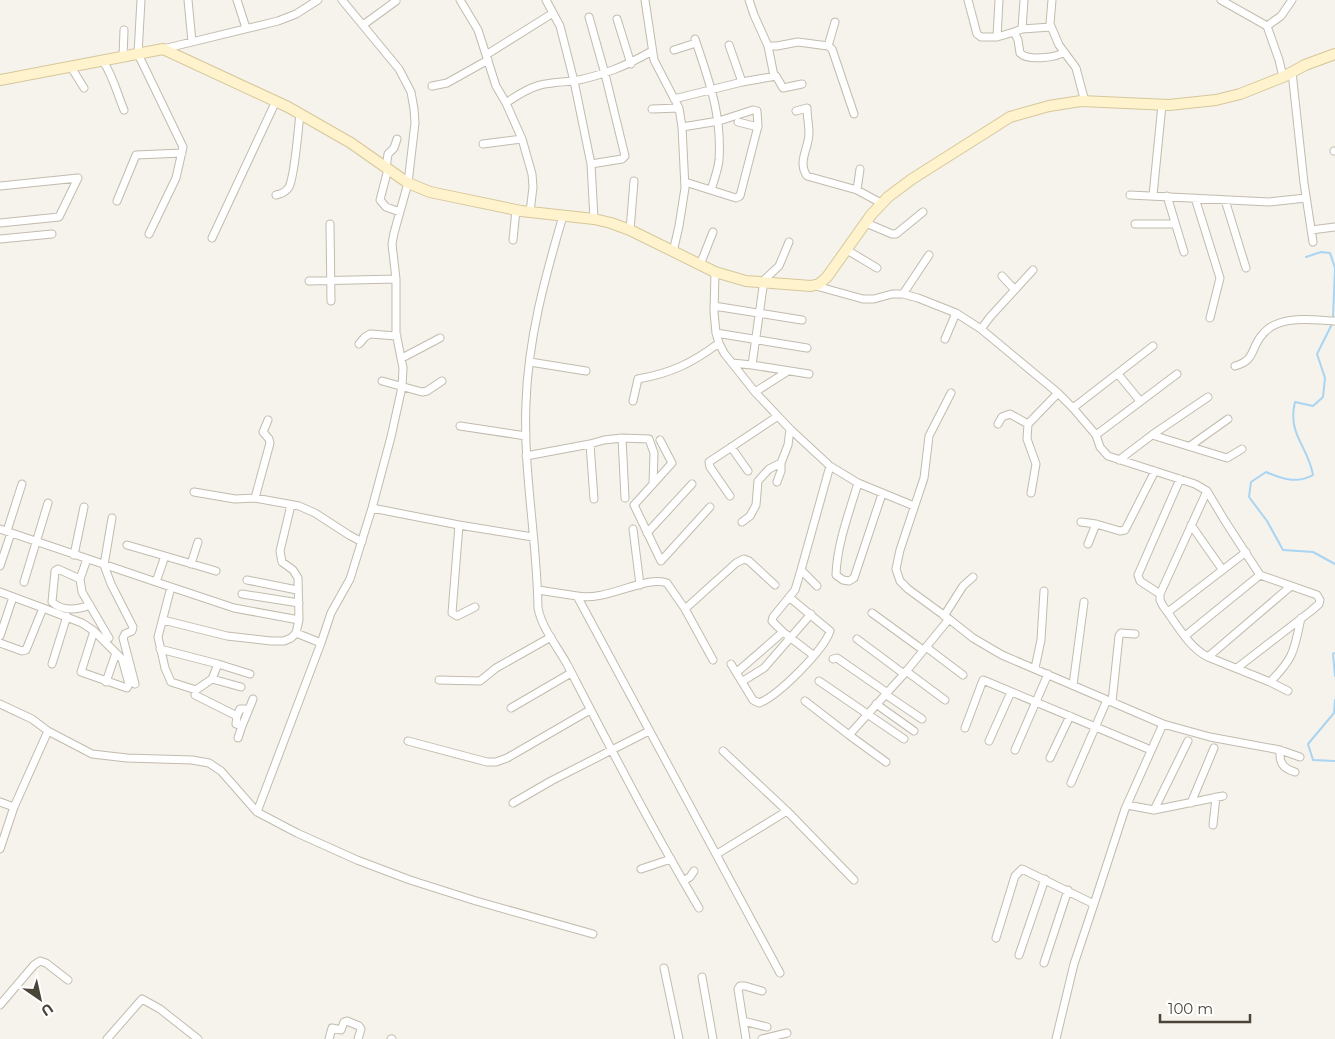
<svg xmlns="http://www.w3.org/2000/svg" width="1335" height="1039" font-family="Montserrat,sans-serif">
	<rect width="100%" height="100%" fill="#f6f3ec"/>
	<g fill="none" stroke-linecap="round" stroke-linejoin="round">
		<path stroke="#a9d4f2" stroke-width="2" d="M1306 257 1321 252 1330 253 1335 268 1333 318
			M1333 322 1317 354 1325 378 1323 397 1313 406 1295 402C1287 434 1308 446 1313 475 1297 484 1282 479 1266 472L1251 482 1249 497 1267 521 1283 550 1313 552 1335 564
			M1335 653 1333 654 1335 676
			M1335 700 1334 713 1308 744 1313 760 1335 761"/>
		<g stroke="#c2bbae" stroke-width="9">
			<path id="street" d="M141 0 138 54 183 147 176 178 149 234
				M188 0 192 42
				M237 0 246 28
				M460 0 478 30 496 86 506 103 522 139 532 174 533 187 530 212
				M546 0 560 26 574 81C604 75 626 66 652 51
				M645 0 654 60 679 108 682 127 685 188 679 226 673 252
				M749 0 754 15 768 46H777L798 42 828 46 832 49 854 114
				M968 0 977 34 981 37H997L1014 32 1018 40 1020 53C1027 61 1056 58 1064 52
				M1052 0 1050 24 1059 45 1076 68 1085 102
				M1221 0 1267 26 1279 60 1283 77
				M589 17 605 74 625 156 622 159 591 164
				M617 19 631 64
				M363 25 396 1
				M1267 26 1281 16 1292 0
				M1022 29 1024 0
				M1014 32 1022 29 1051 27
				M997 37 999 0
				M695 39C709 81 722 114 719 160 718 170 714 180 711 190
				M768 46 774 76
				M828 46 835 22
				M163 49 278 21 296 14 318 0
				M674 50 696 43
				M486 55 553 13
				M123 57 124 30
				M103 61C113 76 117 93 124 110
				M71 67 84 88
				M1292 72 1304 183 1313 242
				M742 82 776 76 783 88 802 84
				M432 86 447 83 488 60
				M674 99 742 82 729 45
				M506 103C533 84 542 83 574 81L591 164 594 219
				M652 109 679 108
				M796 111 807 108C807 117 809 125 809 133 809 148 797 162 807 176L857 190 881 203
				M738 122 758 127
				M682 127 719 121 753 110 757 111 758 126 740 196 736 198 685 182
				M483 144 522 139
				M1334 151H1335
				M386 168 388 154 394 148 397 139
				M388 169 380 200 386 207 400 212
				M0 186 78 178 59 217 0 223
				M857 190 860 169
				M276 195C281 194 286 192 289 187 295 175 298 130 300 114
				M1130 195 1269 202 1306 198
				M1153 195 1162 105
				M1167 196 1184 252
				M1195 198 1220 278 1210 318
				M1225 200 1246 268
				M117 201 136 155 182 153
				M563 216C545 277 528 339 526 403 523 471 537 539 538 608 542 629 558 647 568 666 610 747 652 829 699 908
				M866 223 892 234H896L923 212
				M330 224 331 301
				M1135 224H1175
				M630 230 634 181
				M1311 230 1335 227
				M212 238 276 101
				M0 239 52 234
				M513 240 516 210
				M789 242 779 266 764 280 752 365 809 374
				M847 250 877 268
				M700 265 713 232
				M715 272 714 312 716 333 719 343 724 353 755 392 790 429 830 466 858 483 914 506
				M1002 276 1015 290
				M309 281 396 279
				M816 286 863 299H874L892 294H903L918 298 956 313 981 329 1058 393 1073 408 1096 435 1100 447 1108 456 1195 484 1207 491 1225 521 1260 575 1317 595 1320 600 1319 604 1311 611 1237 668
				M903 294 929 255
				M714 306 802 320
				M981 329 990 317 1033 270
				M716 333 807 348
				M945 339 956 313
				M359 344 365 337 370 334 397 336
				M402 358 440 338
				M530 362 586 371
				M732 363 752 365
				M1235 366C1256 360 1250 349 1262 335 1278 314 1312 320 1335 321
				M1118 374 1140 401
				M382 381 422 392 427 391 442 381
				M755 392 788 371
				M633 401 638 379C672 373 692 363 719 343
				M1073 408 1153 346
				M998 424 1002 417 1010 414 1028 424
				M460 426 526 436
				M1096 435 1177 374
				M1152 435 1227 458 1242 449
				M622 438 625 498
				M660 440 672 463 634 505 661 561 710 507
				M590 444 594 499
				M1190 446 1228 419
				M731 447 748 471
				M526 456 590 444 604 440 622 438 649 439 654 453 653 484
				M1119 460 1152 435 1208 397
				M1180 479 1138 575 1140 581 1160 594 1207 491
				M777 482 781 471V463
				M858 483C849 513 837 544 836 575L843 580 849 581 854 578 882 494
				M194 492 235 499 255 498 299 506 315 513 349 535 362 542
				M1031 493 1036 464 1027 439 1028 424 1058 393
				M730 496 710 467 709 462 778 416
				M255 498 270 443 269 439 263 432 268 420
				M372 508 459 525 533 537
				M112 518 104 565 111 584 133 627 132 631 125 634 123 638 135 684
				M742 522 750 516 756 505 758 481 769 469 781 463 788 445 790 429
				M1081 522 1096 524
				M459 525 452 613 457 616 475 607
				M1191 525 1222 569
				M0 529 156 582 165 556 216 571
				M633 529 640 585
				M7 531 22 484
				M647 533 692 484
				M1088 544 1096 524 1120 531 1125 530 1155 471
				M127 545 165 556
				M74 555 84 507
				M87 559 80 579 82 592 109 638
				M191 564 198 542
				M0 566 11 533
				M801 570 795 590 773 617 772 621 783 632 813 655
				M80 579 58 569 55 571 52 602C63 612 77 610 90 605
				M247 580 297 590
				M24 582 48 503
				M156 582 234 608 299 620
				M817 586 801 570 830 466
				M171 587 158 637 165 668 171 682 196 690 212 679 218 664 250 674
				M538 590 577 596 780 973
				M0 592 43 608
				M242 594 299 603
				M1160 594V600L1163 606C1177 624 1188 647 1208 657L1270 682C1294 658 1294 651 1301 618
				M577 596C606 602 645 575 667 583L685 609 713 660
				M685 609 736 563 744 559 749 561 775 585
				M1168 612 1246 552
				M872 613 923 650
				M944 616 963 586 973 577
				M949 619 973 638 1002 655 1163 724 1210 737 1280 750C1279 762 1282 768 1295 772
				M163 620 227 636 271 641H284L291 638 296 633 299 620 298 578 293 570 282 562 280 551 291 505
				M296 633 321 643
				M0 636 13 597
				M1185 636 1260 575
				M857 639 904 674
				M0 643 22 651 26 650 43 608 82 623 94 631 122 659 129 684 127 688 81 672 94 631
				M926 647 963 675
				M160 649 218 664
				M1208 657 1291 586
				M833 659 837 658 886 692
				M52 664 67 616
				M731 664 753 700 759 703C778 696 824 650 830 631L789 597
				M1035 668 1041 640 1044 591
				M906 671 945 700
				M737 672 783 632
				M212 679 241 687
				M439 680 480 681 496 668 551 637
				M743 681 764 668 811 614
				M819 681 904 739
				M106 682 116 653
				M1270 682 1288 691
				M1073 685 1084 602
				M196 690 195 695 237 716 236 724 242 726 238 738
				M885 694 922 719
				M805 701 849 735 886 762
				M1112 702 1119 636 1121 633 1135 634
				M0 704 32 719 48 731 92 754 127 758 192 760 209 763 221 771 257 812 297 833 357 860 410 880 476 901 593 934
				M876 704 914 731
				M511 708 571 673
				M237 716 240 709H249L253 699
				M242 726 249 709
				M965 728 983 680 1146 748
				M849 735 904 674 949 619 908 589 900 581 896 569 900 550 924 478 929 436 951 393
				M408 741 487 762H496L507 758 590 710
				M989 741 1011 692
				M1015 750 1048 674
				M1280 750 1300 757
				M723 751 787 811 854 880
				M1050 758 1070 716
				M1071 783 1107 700
				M0 802 14 807
				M513 803 551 781 649 731
				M1191 803 1214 748
				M1127 805 1154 810 1223 796
				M1154 810 1188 741
				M257 812 321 643 331 613 350 579 372 508 391 437 402 387 403 368 396 333V279L392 244 394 233 408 183 415 123 414 109 411 92 399 69 342 0
				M1213 825 1216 797
				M0 849 14 807 48 731
				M717 854 787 811
				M641 869 671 859
				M683 881 690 877 694 871
				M996 938 1015 876 1022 869 1094 904 1125 809 1163 724
				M1019 955 1045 879
				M1044 963 1068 890
				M664 968 679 1039
				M702 977 713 1039
				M0 1005 34 965 40 961 46 963 68 980
				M743 1021 767 1027
				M107 1039 142 999 160 1009 198 1039
				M329 1039 332 1028 341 1030 344 1022 347 1021 359 1026 361 1029 358 1039
				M391 1039H392
				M746 1039 738 989 740 986H745L762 991
				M762 1039 787 1033
				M1056 1039 1074 964 1094 904"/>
		</g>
		<g stroke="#d6c79b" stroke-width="12">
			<path id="secondary" d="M0 80 163 49 288 107 351 143 408 183 430 192 521 211 594 219 611 223 630 230 715 272 746 281 811 286 819 284 827 277 871 215 888 197 912 179 1010 117 1049 106 1081 101 1169 105 1216 100 1240 94 1283 77 1305 65 1335 54"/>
		</g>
		<use href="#street" stroke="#fff" stroke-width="7"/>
		<use href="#secondary" stroke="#fff3cd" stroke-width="10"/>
	</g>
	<g transform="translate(40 999) rotate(146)" stroke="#ffffff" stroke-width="4" paint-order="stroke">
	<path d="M0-4L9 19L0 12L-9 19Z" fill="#4b4439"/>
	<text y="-8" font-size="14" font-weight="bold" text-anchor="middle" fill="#4b4439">U</text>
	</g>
	<path d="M1160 1014v8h90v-8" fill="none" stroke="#4b4439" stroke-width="2.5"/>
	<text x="1168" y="1014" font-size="15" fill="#4b4439" stroke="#ffffff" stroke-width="4" paint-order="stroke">100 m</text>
</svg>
